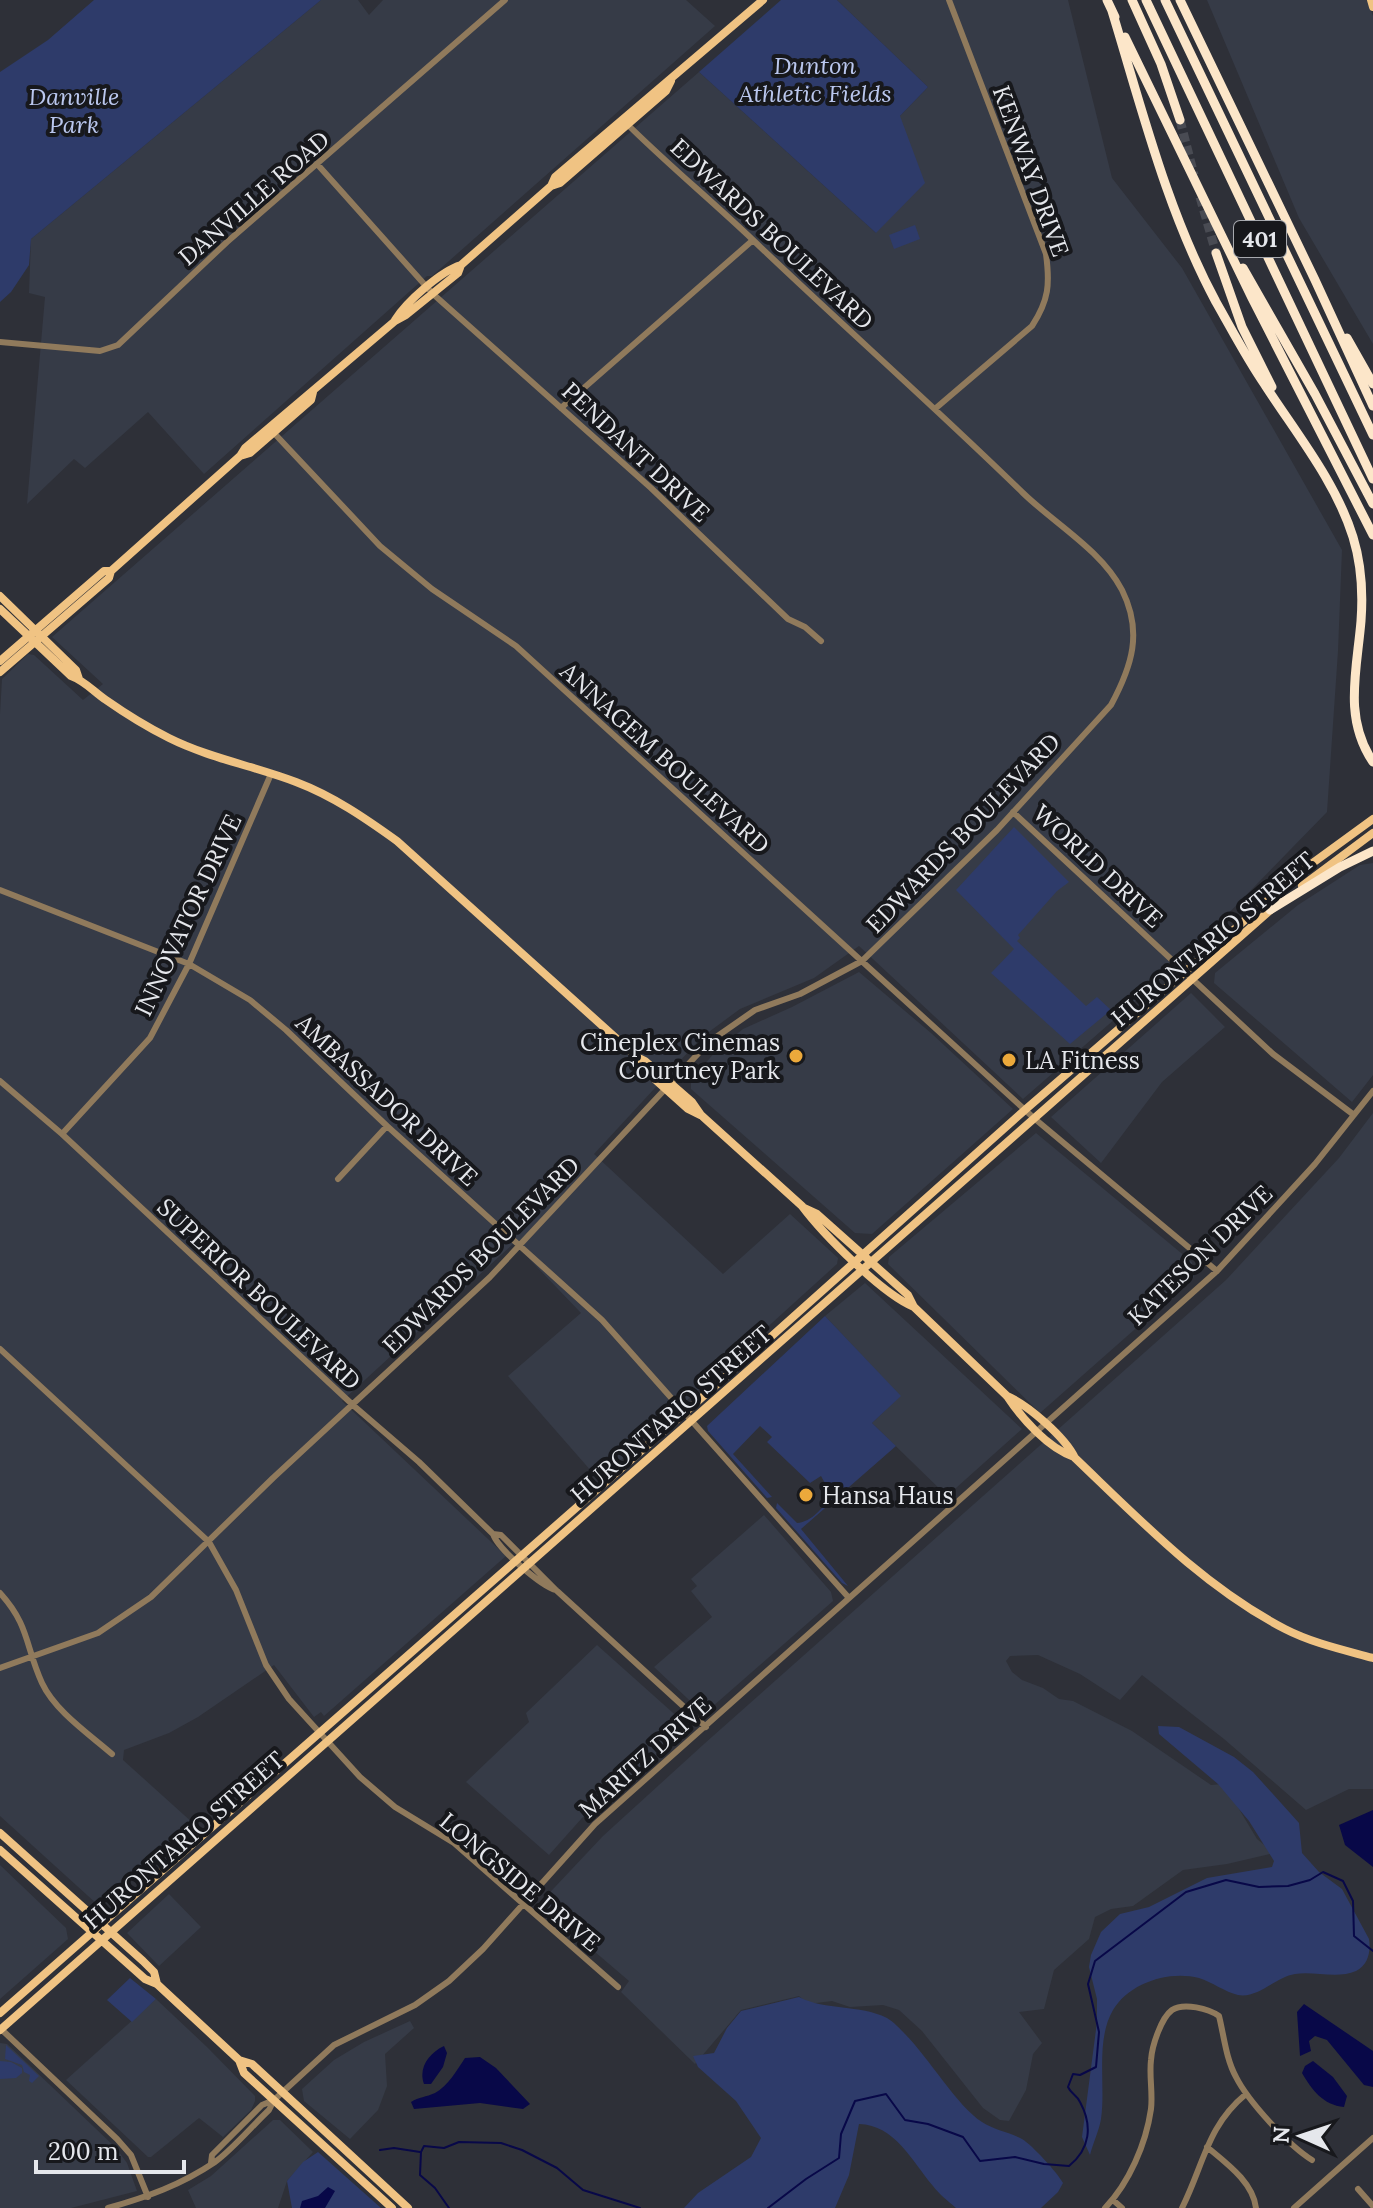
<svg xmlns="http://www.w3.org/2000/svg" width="1373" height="2208" font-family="Lora,serif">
	<rect width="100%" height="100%" fill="#2e3038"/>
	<path fill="#363b47" d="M321 0H358L369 15 383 0H686L715 26 432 276H427L204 474 148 412 85 468 74 459 27 504 45 297 29 293 31 239Z
		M837 0H1068L1112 178 1182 268 1342 550 1338 651 1327 812 1185 958 1023 1099 859 946 814 978 740 1009 702 1037 594 1154 723 1274 790 1214 838 1258 837 1264 599 1480 508 1376 581 1313 514 1243 342 1401 506 1556 324 1716 321 1712 314 1717 274 1665 198 1717 169 1733 124 1750 123 1760 194 1824 148 1868 98 1905 0 1816V714L2 679 28 654 34 655 83 700 103 684 52 637 699 72 876 233 900 116 928 87Z
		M1207 0H1367L1373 16V344L1299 218Z
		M1373 863V1075L1352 1102 1214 983 1215 973 1298 905 1360 865Z
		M859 972 931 1033 1013 1109 872 1234 855 1233 691 1089V1080L716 1051 743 1029 792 1007Z
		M1191 993 1225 1027 1162 1082 1101 1163 1051 1117Z
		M1373 1113V1789H1349L1306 1810 1224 1739 1142 1675 1120 1700 1080 1674 1038 1655 1010 1656 1006 1661 1012 1672 1022 1680 1043 1688 1059 1699 1073 1701 1132 1731 1211 1785 1224 1784 1257 1839 1274 1853 1227 1864 1183 1870 1133 1906 1111 1909 1095 1917 1089 1939 1054 1970 1044 2009 1019 2012 1042 2043 1033 2054 1026 2090 1009 2121 1000 2120 983 2108 922 2031 899 2010 883 2005 850 2007 832 2001 808 2004 799 1996 741 2010 695 2064 621 1992 629 1981 539 1904 603 1836 704 1744 1226 1280 1339 1158Z
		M1036 1133 1192 1262 1194 1277 1040 1413 888 1264 889 1257Z
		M865 1283 1022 1429 947 1496 872 1423 900 1396 825 1316Z
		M764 1515 831 1592 833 1601 704 1714 654 1667 712 1617 691 1591 697 1586 691 1579Z
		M597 1645 681 1720 684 1731 582 1818 549 1855 466 1782 529 1722 526 1713Z
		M0 1865 66 1928 68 1939 0 1999Z
		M169 1894 201 1927 159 1966 127 1933Z
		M156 1999 207 2047 255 2096V2101L251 2110 223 2137 199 2118 151 2157H148L66 2080Z
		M410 2021 414 2028 385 2054 387 2086 378 2110 350 2139 304 2101 302 2089 334 2060 364 2042Z
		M0 2043 7 2044 116 2148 127 2163 137 2191 71 2208H0Z
		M273 2120H280L313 2152 287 2181 278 2208H196L188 2190 211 2176Z"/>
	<path fill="#2e3b6a" d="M94 0H321L31 239 29 265 11 292 0 302V72L48 40Z
		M781 0H837L928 87 900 116 925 183 876 233 699 72Z
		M915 225 920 239 894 249 889 235Z
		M1014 827 1069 882 1057 891 1018 935 1020 938 1017 941 1086 1006 1097 997 1111 1010 1070 1044 991 973 1014 949 956 890Z
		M825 1316 901 1396 872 1423 896 1446 801 1529 848 1586 842 1583 776 1508 777 1503 797 1523C812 1522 823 1507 832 1496L821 1476 810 1483 767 1442 772 1437 760 1426 733 1454 772 1497 767 1498 708 1431 707 1426Z
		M1158 1726 1179 1727 1234 1757 1253 1772 1299 1823 1302 1853 1319 1872 1342 1889 1369 1939C1371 1952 1368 1965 1356 1971 1338 1979 1314 1971 1295 1974 1276 1977 1257 1999 1238 1995 1225 1992 1212 1982 1199 1978 1169 1970 1129 1983 1113 2010 1095 2041 1106 2085 1101 2119 1099 2131 1093 2143 1090 2155L1082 2137 1097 2022V1999L1089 1967 1091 1955 1101 1932 1120 1914 1149 1907 1207 1878 1272 1867 1274 1861 1249 1821 1218 1784 1159 1734Z
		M130 1978 156 1999 132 2022 107 2000Z
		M799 1997C826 2011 859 2004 887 2018 894 2022 900 2029 905 2034 929 2058 957 2106 982 2122 994 2130 1009 2132 1022 2139 1032 2145 1057 2172 1063 2183L1058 2192 1041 2208H956C948 2201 939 2194 933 2186 912 2161 895 2125 859 2124L849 2175 835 2208H684L698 2193 751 2157 761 2138 736 2101 698 2067 693 2056 714 2053 727 2028 741 2011Z
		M6 2045 39 2076 32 2083 29 2081 30 2075 24 2072 22 2065 5 2059Z
		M0 2061 11 2062 22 2068V2073L16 2078 0 2079Z
		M318 2152 381 2208H292L287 2181 303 2162Z"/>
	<path fill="#080848" d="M1373 1810V1867L1345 1845 1339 1825Z
		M1304 2004 1373 2051V2087L1364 2085 1327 2040 1315 2036 1309 2041 1311 2051 1300 2056 1297 2012Z
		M444 2046 447 2053 443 2067 431 2084H424C418 2068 429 2053 444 2046Z
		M480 2057 496 2068 530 2104 523 2109 480 2103 414 2109 411 2102C419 2097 426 2097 435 2093 448 2086 457 2070 465 2058Z
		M1313 2061 1333 2077 1347 2096 1344 2107C1323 2105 1312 2090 1302 2073L1305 2066Z
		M328 2187 335 2191 325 2208H300L302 2201 318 2196Z"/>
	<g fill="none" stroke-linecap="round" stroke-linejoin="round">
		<path stroke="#080848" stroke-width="2" d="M380 2150 394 2148 420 2152
			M449 2208 435 2188 420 2175 421 2152 424 2146 444 2148 459 2142 501 2143 522 2150 557 2168 583 2190 640 2208
			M768 2208 806 2179 839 2158 841 2134 855 2101 886 2094 905 2120 928 2124 963 2137 980 2161 1015 2157 1044 2164 1069 2166C1090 2149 1093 2126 1080 2102 1077 2095 1071 2094 1068 2087L1073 2074 1080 2075 1096 2067 1099 2032 1088 1984 1095 1961 1186 1892 1226 1880 1259 1887 1288 1886 1310 1880 1323 1872 1343 1881 1353 1901 1354 1936 1373 1951"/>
		<path stroke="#494b53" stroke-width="9" stroke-dasharray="9 4.5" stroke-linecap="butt" d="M1180 120 1194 175
			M1200 197 1216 253"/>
		<path stroke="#907a5c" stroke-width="6" d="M318 165 433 294 651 488 788 619 805 627 821 641
			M0 342 100 351 118 345 227 242 505 0
			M561 408 753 240
			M936 408 1032 326C1049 300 1050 284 1046 254L949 0
			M273 432 380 546 432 589 516 646 1035 1119 1217 1271
			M1013 812 1273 1054 1354 1115
			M0 890 189 964 250 1000 286 1030 387 1126 602 1320 849 1598
			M0 1081 62 1134 354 1406 419 1462 493 1534C498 1549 541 1586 556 1590
			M62 1134 150 1038 189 964 271 774
			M338 1179 387 1126
			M0 1349 209 1542 236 1590 266 1665 289 1699 360 1777 395 1807 454 1843 618 1987
			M493 1534 501 1535 556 1590 706 1727
			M0 1593C30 1626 25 1646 42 1683 55 1711 89 1734 112 1754
			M0 1668 98 1633 151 1597 273 1478 490 1277 709 1042 755 1010 800 994 862 961 997 830 1111 705C1132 666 1143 632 1122 590 1101 550 1055 524 1023 493 935 407 843 326 754 241 711 200 666 163 625 122
			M0 2028 117 2139 131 2155 148 2197
			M1207 2147C1226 2163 1253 2182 1256 2208
			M211 2163 212 2155 262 2105 274 2100
			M1358 2189 1373 2206
			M1113 2200 1122 2208
			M108 2208C147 2197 181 2185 215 2162 232 2150 253 2125 269 2110L274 2100 334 2045 415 2005 449 1981 483 1949 595 1824 1217 1271 1315 1164 1373 1091
			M1105 2208C1129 2183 1146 2144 1151 2109 1153 2093 1149 2076 1151 2060 1152 2046 1161 2018 1172 2010 1184 2002 1209 2009 1219 2016 1224 2036 1226 2059 1236 2077 1248 2101 1289 2146 1312 2160
			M1182 2208C1204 2164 1207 2126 1246 2094
			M1294 2208 1373 2138"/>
		<path stroke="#f0c383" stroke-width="8" d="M1371 0 1373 7
			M551 186 555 177 763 0
			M395 320C406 302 441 271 461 265
			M240 456 250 453 311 400 313 392
			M0 596 76 670 79 679
			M0 609 71 676C85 681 94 692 106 700 126 714 147 727 169 738 209 758 254 766 296 782 333 796 365 818 397 841L637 1057 645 1061 692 1102 701 1115 802 1206C823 1234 882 1294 914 1307
			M0 661 104 571H111
			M0 672 109 578 111 571 240 456 245 448 395 321 406 315 458 273 461 265 551 186 560 183 666 91 671 81
			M1302 886 1373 833
			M637 1057 640 1066 688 1109 700 1115
			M804 1208 817 1214 908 1295 914 1307 1007 1396C1022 1419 1048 1448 1074 1457
			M1007 1396C1028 1405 1065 1437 1075 1458 1140 1520 1204 1587 1285 1629 1312 1643 1344 1650 1373 1658
			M0 1833 143 1961 154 1972 157 1984
			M0 1850 145 1979 157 1984 239 2060 244 2073 392 2208
			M0 2013 755 1351 1026 1109 1303 870 1373 819
			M0 2030 1275 906
			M239 2060 252 2064 408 2208"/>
		<path stroke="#fce6c9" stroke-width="9" d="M1107 0 1115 17
			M1132 0 1161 64 1180 120
			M1146 0 1373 479
			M1165 0 1373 435
			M1180 0 1315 280 1373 406
			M1112 11C1142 109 1167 211 1216 302 1232 330 1247 359 1265 385 1296 433 1336 482 1353 537 1361 563 1363 594 1361 621 1357 670 1343 718 1373 762
			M1125 37 1252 298 1373 535
			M1216 253 1242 327 1272 387
			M1243 268 1315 394 1373 504
			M1347 338 1373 384
			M1270 910 1340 867 1373 851"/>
	</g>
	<g fill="#eca93b" stroke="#17181c" stroke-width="3">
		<circle cx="796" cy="1056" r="8"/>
		<circle cx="1009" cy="1060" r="8"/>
		<circle cx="806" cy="1495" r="8"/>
	</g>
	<g text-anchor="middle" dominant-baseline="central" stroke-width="8" stroke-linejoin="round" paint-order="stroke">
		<rect fill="#17181c" stroke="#a7a9ae" stroke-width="2" x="1234" y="221" width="52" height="36" rx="6"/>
		<g font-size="22" font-weight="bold" fill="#e5e7ec">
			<text x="1260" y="239">401</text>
		</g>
		<g font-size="24" font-style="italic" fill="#bac7ee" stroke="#17181c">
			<text x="815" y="65">Dunton<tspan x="815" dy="28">Athletic Fields</tspan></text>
			<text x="74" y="96">Danville<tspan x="74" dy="28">Park</tspan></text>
		</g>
		<g font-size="24" fill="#e5e7ec" stroke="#17181c">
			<text transform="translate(1031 171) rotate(70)">KENWAY DRIVE</text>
			<text transform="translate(254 198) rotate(-41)">DANVILLE ROAD</text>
			<text transform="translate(772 234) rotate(43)">EDWARDS BOULEVARD</text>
			<text transform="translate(636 452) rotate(43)">PENDANT DRIVE</text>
			<text transform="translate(665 758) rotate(42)">ANNAGEM BOULEVARD</text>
			<text transform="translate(963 833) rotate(-46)">EDWARDS BOULEVARD</text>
			<text transform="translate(1098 866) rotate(43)">WORLD DRIVE</text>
			<text transform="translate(188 915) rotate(-65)">INNOVATOR DRIVE</text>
			<text transform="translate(1213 939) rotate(-40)">HURONTARIO STREET</text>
			<text transform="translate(387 1100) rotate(43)">AMBASSADOR DRIVE</text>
			<text transform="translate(481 1255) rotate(-45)">EDWARDS BOULEVARD</text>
			<text transform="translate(1200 1255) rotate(-44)">KATESON DRIVE</text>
			<text transform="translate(259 1294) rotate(43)">SUPERIOR BOULEVARD</text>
			<text transform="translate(671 1414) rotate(-41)">HURONTARIO STREET</text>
			<text transform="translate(645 1757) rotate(-42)">MARITZ DRIVE</text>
			<text transform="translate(184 1840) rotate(-41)">HURONTARIO STREET</text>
			<text transform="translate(520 1882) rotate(40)">LONGSIDE DRIVE</text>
		</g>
		<g font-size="24" fill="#e5e7ec" stroke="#17181c" text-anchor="start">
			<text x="780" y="1042" text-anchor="end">Cineplex Cinemas<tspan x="780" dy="28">Courtney Park</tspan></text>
			<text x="1025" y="1060">LA Fitness</text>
			<text x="822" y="1495">Hansa Haus</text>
		</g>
	</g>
	<g transform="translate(1301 2136) rotate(273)" stroke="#17181c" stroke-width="6" paint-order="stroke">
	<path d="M0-6L14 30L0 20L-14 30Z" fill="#e5e7ec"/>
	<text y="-12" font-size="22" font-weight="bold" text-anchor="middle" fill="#e5e7ec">N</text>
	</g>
	<path d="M36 2160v12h148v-12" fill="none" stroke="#e5e7ec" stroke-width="4"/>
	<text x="48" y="2160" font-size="24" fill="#e5e7ec" stroke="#17181c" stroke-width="6" paint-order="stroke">200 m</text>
</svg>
